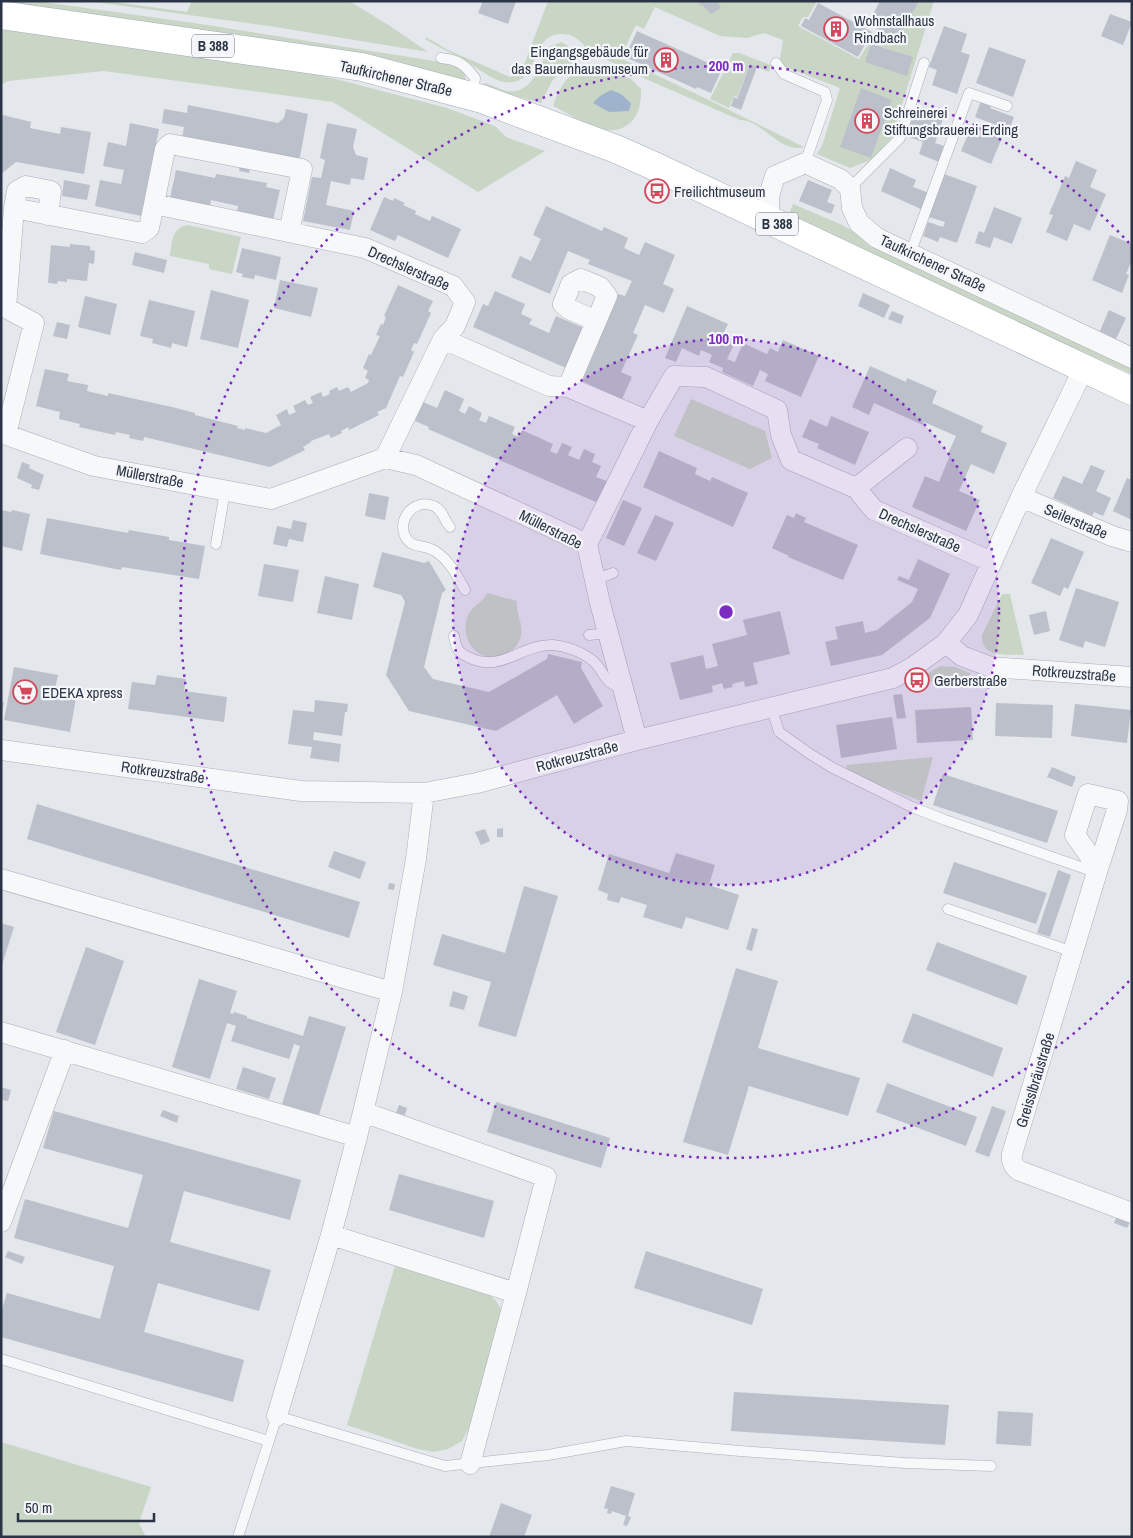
<svg xmlns="http://www.w3.org/2000/svg" width="1133" height="1538" font-family="'Archivo Narrow',sans-serif">
	<rect width="100%" height="100%" fill="#e4e7ec"/>
	<path fill="#c9d6c5" d="M1 1H36L201 24 447 63C460 67 465 68 466 82L412 67 1 4Z
		M88 1H107L187 12 192 1H349L387 24 428 52 269 26Z
		M548 1H817L808 17H803L798 26 859 59 877 30 898 40 919 1H934L892 137 873 159 850 168 817 154 822 146 840 88 783 66 780 58 783 40 764 33 747 38 720 36 655 7 644 29 636 25 620 58 709 100 804 147C779 154 763 120 740 120L648 80 599 56 591 54C583 44 577 34 561 34 531 34 540 78 513 82 496 85 479 68 465 61 452 53 438 47 425 39L426 37 448 50 510 77 521 73Z
		M1 25 253 61 336 79 447 108 495 126 506 137 545 151 478 192 333 102 104 71 8 81 1 85Z
		M561 42 567 45 577 58 552 81 541 103 483 87 484 83C492 84 498 89 506 91 532 96 540 65 549 47Z
		M733 53H739L771 65 769 72 750 64 737 97 734 96 729 108 710 99Z
		M595 64 631 79 641 89C641 101 640 113 631 122 608 144 575 116 553 106 562 81 569 72 595 64Z
		M793 204 840 224 889 251 1132 365V374L802 225 788 217Z
		M188 225 241 237 232 274 209 269V264L170 256C172 242 172 227 188 225Z
		M691 399 765 431 772 458 750 469 674 436Z
		M487 593 517 601C515 615 525 624 520 639 508 671 461 659 466 623 468 606 481 606 487 593Z
		M1002 594H1010L1024 655C1007 654 981 659 982 635Z
		M940 666 955 667 970 673V676L923 683 924 676Z
		M933 757 921 801 853 775 848 771 846 765Z
		M395 1266 487 1292 496 1301 503 1312 471 1424 462 1441 448 1449 433 1452 418 1449 347 1425Z
		M1 1442 151 1487 139 1523 146 1537H1Z"/>
	<path fill="#9fb4cc" d="M611 90 621 94 631 103 629 111 609 112 593 103 600 96Z"/>
	<path fill="#bbc0ca" d="M483 1H516L508 24 478 13Z
		M698 1H717L721 8 711 14 702 5 701 6Z
		M880 1H919L898 40 868 24Z
		M818 3 872 32 858 57 801 26 805 18 809 20Z
		M1110 14 1132 22 1123 45 1101 36Z
		M944 26 967 34 961 52 970 55 957 94 932 85 937 70 929 67Z
		M637 31 722 69 711 93 697 87 696 89 625 57Z
		M871 44 913 57 907 76 865 62Z
		M989 47 1026 60 1013 97 976 83Z
		M750 64 757 67 741 110 731 106 734 97 737 99Z
		M861 88 892 100 871 158 840 147Z
		M981 101 991 105 990 108 1014 117 1009 130 975 117Z
		M188 105 278 123 284 118 286 109 308 114 299 162 182 139 184 127 162 123 164 109 187 113Z
		M916 109 943 119 935 143 944 146 939 162 919 154 923 142 906 136Z
		M3 115 31 122 30 128 60 134 61 127 91 132 84 174 16 162 1 174V116Z
		M130 123 159 129 141 216 95 206 100 180 121 184 124 170 103 166 108 142 126 146Z
		M327 123 357 129 353 147 356 155 368 158 364 180 351 178 350 185 331 181 326 205 354 211 350 230 303 221 312 177 321 178 325 160 320 158Z
		M972 125 1002 138 991 164 961 151Z
		M1076 161 1097 170 1090 187 1106 194 1090 231 1074 224 1067 241 1046 232 1053 215 1049 214 1065 176 1069 178Z
		M240 163 251 165 249 173 239 171Z
		M890 168 916 180 913 187 929 193 923 210 881 191Z
		M176 170 215 178 216 174 267 183 266 187 280 190 273 220 237 213 238 206 211 200 210 207 170 198Z
		M944 174 977 186 957 243 940 237 938 242 923 236 928 222 943 227 945 222 929 217Z
		M64 180 90 185 87 200 62 196Z
		M808 180 832 190 827 202 835 205 831 214 799 201Z
		M384 197 393 201 394 198 405 203 403 205 416 211 415 214 430 221 432 216 461 229 448 258 398 235 395 241 370 230Z
		M546 206 602 231 604 227 628 238 624 248 639 255 645 242 675 255 663 284 674 289 664 313 645 305 633 333 638 335 621 372 632 377 622 399 582 381 618 294 625 296 632 281 588 264 590 260 568 251 550 294 511 277 520 256 531 261 541 239 533 235Z
		M994 207 1022 218 1012 244 994 237 990 248 975 243 979 231 984 233Z
		M1110 235 1132 244V260L1126 274 1129 275 1122 293 1092 280Z
		M70 244 90 246V250L95 251 94 264 89 263 87 281 67 279V282L58 281 57 284 48 283 51 245 70 247Z
		M242 248 281 257 276 280 255 275 254 279 242 277 243 274 236 272Z
		M135 252 167 260 164 273 132 265Z
		M280 280 318 288 311 317 274 308Z
		M398 285 433 301 428 311 431 313 417 344 414 343 411 350 414 352 403 377 400 376 386 408 377 412 379 415 349 430 348 427 341 431 342 433 331 438 329 434 311 441V442L303 447 305 450 270 467 144 437 143 441 129 438 130 435 116 432 115 435 79 427 80 424 59 419 60 412 36 406 45 369 69 374 67 381 88 385 87 391 108 396V393L172 407 195 413V415L238 426 237 428 245 430V428L266 433 281 425 276 415 287 409 289 415 296 412 293 406 305 400 308 405 313 403 310 397 321 392 323 397 330 394 329 391 337 387 339 391 348 387 351 392 368 383 369 380 365 378 368 371 363 368 369 354 371 355 380 336 376 335 381 324 383 325 386 317 384 316Z
		M211 290 249 300 238 348 200 339Z
		M495 291 525 304 521 314 532 319 529 324 549 333 556 316 584 328 566 368 473 327 483 304 488 306Z
		M863 293 890 305 884 318 858 306Z
		M85 296 117 304 110 335 78 327Z
		M149 300 195 311 187 347 172 343 171 348 152 343 153 339 140 336Z
		M687 306 728 324 724 332 737 338 727 359 735 362 743 343 767 354 770 348 778 352 783 340 819 356 801 397 765 381 768 374 760 370 753 386 722 372 723 368 709 362 712 355 701 350 699 356 682 348 676 362 665 358Z
		M1109 310 1126 318 1116 339 1100 331Z
		M892 311 904 316 901 324 888 319Z
		M57 322 70 325 67 339 53 336Z
		M870 366 906 382 907 378 937 391 932 403 983 426 981 432 1007 443 994 474 971 464 959 491 980 500 966 531 912 507 925 476 939 482 950 455 948 454 956 436 924 422 923 425 874 403 869 415 852 407Z
		M445 390 464 399 459 411 465 414 469 406 482 413 479 420 486 423 489 416 515 427 512 434 519 437 522 430 553 444 550 451 557 454 562 443 572 447 568 455 579 460 584 449 595 454 592 462 601 466 596 477 607 481 598 503 428 429 429 427 415 421 423 402 437 408Z
		M831 416 869 432 855 465 817 448 819 444 802 437 810 419 827 427Z
		M659 451 697 468 695 474 710 481 712 477 748 493 733 527 643 487Z
		M22 462 30 465 29 468 44 475 39 490 31 488 32 485 17 478Z
		M1091 465 1105 471 1096 491 1111 498 1103 516 1094 512 1092 516 1053 498 1063 476 1082 484Z
		M1127 478 1132 480V520L1113 511Z
		M369 493 389 497 385 520 365 516Z
		M623 500 642 508 624 546 606 538Z
		M1 510 11 512 12 510 30 514 22 551 1 546Z
		M796 513 806 518 804 522 858 545 843 580 788 557 789 556 772 548 787 515 794 518Z
		M655 515 674 523 656 561 637 553Z
		M47 518 128 533 129 530 169 537V540L205 546 199 579 122 567 121 570 40 554Z
		M293 520 307 523 303 542 289 539 287 547 273 544 277 526 291 529Z
		M1051 538 1084 552 1068 589 1064 587 1060 596 1031 583Z
		M382 552 424 563 429 561 446 590 442 593 424 667 433 679 489 692 547 659 548 654 582 662 581 668 603 706 574 724 557 695 496 731 409 711 386 675 405 602 401 595 373 587Z
		M918 559 950 574 930 618 882 655 831 666 825 642 838 639 835 627 863 621 865 633 877 630 912 602 918 589 897 580 899 576 909 580Z
		M264 564 299 570 293 602 258 596Z
		M325 576 359 584 352 620 317 613Z
		M1076 588 1119 602 1105 647 1085 641 1083 648 1059 640Z
		M780 611 790 654 753 663 758 684 745 687 744 681 732 684 733 687 724 689 722 683 712 686 713 692 680 700 670 663 703 655 706 669 718 666 712 644 747 635 743 620Z
		M1046 611 1050 631 1034 635 1029 615Z
		M14 667 58 675 54 693 76 698 70 732 4 720Z
		M157 675 186 679 184 691 227 697 224 722 128 709 132 682 155 685Z
		M902 694 906 718 897 719 893 695Z
		M315 700 348 704 347 712H345L342 736 314 732 313 740 341 744 339 762 310 758 312 747 288 744 293 710 314 712Z
		M1 702H4L2 714H1Z
		M996 703 1053 705 1052 738 995 736Z
		M1075 704 1131 710 1127 743 1071 736Z
		M971 707 973 740 917 743 915 710Z
		M892 717 897 749 841 758 836 725Z
		M1052 767 1076 777 1072 787 1047 777Z
		M943 774 1058 811 1047 843 933 805Z
		M37 804 360 902 349 938 27 839Z
		M503 828V837H497V829Z
		M485 829 490 841 481 845 475 832Z
		M334 851 366 862 360 879 328 867Z
		M676 853 715 865 709 885 739 895 728 930 686 917 682 929 643 917 647 905 621 897 619 903 607 900 608 894 598 890 609 854 669 873Z
		M954 862 1047 893 1036 924 943 893Z
		M1058 870 1071 875 1050 937 1037 933Z
		M389 883 395 884 394 890 388 889Z
		M524 886 558 896 516 1037 478 1026 491 982 433 965 442 934 505 953Z
		M1 923 14 927 2 965H1Z
		M752 928 758 929 752 951 746 949Z
		M937 942 1027 976 1017 1005 926 970Z
		M86 947 124 961 95 1045 56 1032Z
		M736 968 778 981 758 1048 860 1078 848 1116 749 1086 728 1155 683 1142Z
		M199 979 237 991 230 1013 233 1014 234 1012 247 1016V1018L303 1036 309 1016 346 1027 319 1115 282 1104 300 1046 294 1044 289 1059 231 1041 236 1026 227 1023 210 1079 172 1067Z
		M453 991 468 996 464 1010 449 1006Z
		M913 1013 1003 1048 993 1077 902 1042Z
		M243 1067 276 1078 269 1099 236 1089Z
		M887 1083 977 1117 966 1146 876 1112Z
		M1 1087 11 1090 8 1101 1 1100Z
		M496 1102 610 1138 601 1168 487 1132Z
		M399 1105 407 1108 405 1115 396 1113Z
		M992 1106 1006 1111 989 1157 975 1152Z
		M163 1110 179 1116 177 1123 160 1116Z
		M54 1111 301 1180 290 1220 184 1191 170 1242 271 1270 259 1311 158 1283 144 1332 244 1360 233 1402 1 1337V1312L7 1293 100 1319 114 1266 14 1238 25 1199 128 1228 143 1175 43 1148Z
		M399 1174 494 1201 484 1238 389 1210Z
		M1117 1216 1130 1222 1127 1228 1114 1223Z
		M8 1251 25 1257 22 1264 5 1257Z
		M646 1251 763 1289 752 1325 634 1288Z
		M734 1392 949 1405 945 1445 731 1431Z
		M998 1411 1033 1413 1031 1446 996 1444Z
		M611 1486 635 1493 628 1516 631 1517 627 1526 623 1525 626 1516 612 1511 611 1514 607 1513 608 1509 604 1508Z
		M501 1503 532 1515 524 1537H489Z"/>
	<g fill="none" stroke-linecap="round" stroke-linejoin="round">
		<g stroke="#a9aeb7" stroke-width="11">
			<path id="lane" d="M441 58C459 60 464 64 475 78L473 95
				M776 63 784 74 825 92 827 100 805 163
				M850 188 900 138 924 63
				M910 254 969 93 1007 106
				M450 527C444 521 444 511 434 506 415 498 397 518 405 536 411 549 424 544 435 551 449 560 457 575 465 590
				M216 544 225 491
				M594 580 613 573
				M589 635 608 633
				M454 636C456 647 457 652 468 657 501 674 521 644 553 645 566 646 582 652 592 660 605 671 603 684 622 687
				M775 719 779 732 810 754 833 768 912 807 945 820 1095 872
				M948 909 1073 952
				M1 1359 269 1441
				M238 1537 277 1416 445 1466 548 1455 626 1441 740 1451 905 1463 991 1466"/>
		</g>
		<g stroke="#a9aeb7" stroke-width="21">
			<path id="street" d="M154 204 165 149 170 144 302 169 289 232
				M14 208 17 191 26 186 51 191 48 215
				M769 220V196L775 176 805 163 840 179 850 188 852 208 859 223 877 238 1132 358
				M568 387 607 296 600 287 581 279 571 284 563 304 569 309 596 321
				M1 433 94 466 271 499 385 458 416 465 587 544
				M6 434 34 323 6 308 14 208 142 233 149 228 154 204 365 248 453 286 465 302 455 326 443 339 549 386 568 387 648 421 674 376 706 377 777 410 781 435 791 460 856 488 874 510 992 562
				M385 458 443 339
				M856 488 907 448
				M1021 497 1112 536 1132 542
				M587 544 600 603 637 740
				M587 544 648 421
				M946 643 962 656 991 667 1132 677
				M1 750 301 791 424 793 477 783 637 740 893 678 913 667 946 643 968 615 1021 497 1083 370
				M1097 872 1089 855 1075 835 1088 794 1118 801 1117 810 1097 872 1012 1154C1011 1162 1013 1167 1020 1171L1132 1213
				M1 879 392 992
				M1 1032 357 1137 331 1235 277 1416
				M363 1112 546 1177 516 1293
				M357 1137 392 992 416 859 424 793
				M1 1222 65 1050
				M331 1235 516 1293 470 1464"/>
		</g>
		<g stroke="#a3abb8" stroke-width="29">
			<path id="primary" d="M1 15 362 67 482 99 616 149 654 166 1132 391"/>
		</g>
		<use href="#lane" stroke="#f7f8fa" stroke-width="10"/>
		<use href="#street" stroke="#f7f8fa" stroke-width="20"/>
		<use href="#primary" stroke="#fff" stroke-width="28"/>
	</g>
	<circle cx="726" cy="612" r="273" fill="#7b2cbf" fill-opacity=".12"/>
	<g fill="none" stroke="#7b2cbf" stroke-width="2.5" stroke-dasharray="2.5 5">
		<circle cx="726" cy="612" r="273"/>
		<path d="M1129 981A546 546 0 1 1 1129 243"/>
	</g>
	<defs>
		<g id="building-ring" transform="scale(1.25)"><circle r="9.5" fill="#f4f6f9" stroke="#d1495b" stroke-width="1.5"/><path d="M-4-6H4V6H1V3H-1V6H-4ZM-2.5-4.3h1.7v1.8h-1.7ZM.8-4.3h1.7v1.8H.8ZM-2.5-1h1.7V.8h-1.7ZM.8-1h1.7V.8H.8Z" fill="#d1495b"/></g>
		<g id="bus-ring" transform="scale(1.25)"><circle r="9.5" fill="#f4f6f9" stroke="#d1495b" stroke-width="1.5"/><path d="M-5-6H5V4H4V6H2V4H-2V6H-4V4H-5ZM-3.5-4V0h7V-4ZM-3.5 1.2v1.5H-2V1.2ZM2 1.2v1.5H3.5V1.2Z" fill="#d1495b"/></g>
		<g id="supermarket-ring" transform="scale(1.25)"><circle r="9.5" fill="#f4f6f9" stroke="#d1495b" stroke-width="1.5"/><path d="M-6-5.5h2.5l.6 2H6L4.5 2H-2.5L-4.4-4H-6ZM-1.5 3.2a1.3 1.3 0 1 0 .1 0ZM3 3.2a1.3 1.3 0 1 0 .1 0Z" fill="#d1495b"/></g>
	</defs>
	<g fill-rule="evenodd">
		<use href="#building-ring" x="836" y="29"/>
		<use href="#building-ring" x="666" y="60"/>
		<use href="#building-ring" x="867" y="121"/>
		<use href="#bus-ring" x="657" y="191"/>
		<use href="#bus-ring" x="917" y="680"/>
		<use href="#supermarket-ring" x="25" y="692"/>
	</g>
	<g text-anchor="middle" dominant-baseline="central" stroke-width="4.5" stroke-linejoin="round" paint-order="stroke">
		<g fill="#f4f6f9" stroke="#676e7b" stroke-width="1">
			<rect x="192" y="34.5" width="42" height="23" rx="4"/>
			<rect x="756" y="212.5" width="42" height="23" rx="4"/>
		</g>
		<g font-size="14" font-weight="bold" fill="#2b3445">
			<text x="213" y="46">B 388</text>
			<text x="777" y="224">B 388</text>
		</g>
		<g font-size="15" fill="#2b3445" stroke="#f4f6f9" text-anchor="start">
			<text x="854" y="20">Wohnstallhaus<tspan x="854" dy="17">Rindbach</tspan></text>
			<text x="648" y="51" text-anchor="end">Eingangsgebäude für<tspan x="648" dy="17">das Bauernhausmuseum</tspan></text>
			<text x="884" y="112">Schreinerei<tspan x="884" dy="17">Stiftungsbrauerei Erding</tspan></text>
			<text x="674" y="191">Freilichtmuseum</text>
			<text x="934" y="680">Gerberstraße</text>
			<text x="42" y="692">EDEKA xpress</text>
		</g>
		<g font-size="15" fill="#2b3445" stroke="#f4f6f9">
			<text transform="translate(396 78) rotate(13)">Taufkirchener Straße</text>
			<text transform="translate(933 263) rotate(25)">Taufkirchener Straße</text>
			<text transform="translate(409 268) rotate(24)">Drechslerstraße</text>
			<text transform="translate(150 476) rotate(11)">Müllerstraße</text>
			<text transform="translate(1076 521) rotate(23)">Seilerstraße</text>
			<text transform="translate(551 529) rotate(27)">Müllerstraße</text>
			<text transform="translate(920 530) rotate(24)">Drechslerstraße</text>
			<text transform="translate(1074 673) rotate(4)">Rotkreuzstraße</text>
			<text transform="translate(577 756) rotate(-15)">Rotkreuzstraße</text>
			<text transform="translate(163 772) rotate(8)">Rotkreuzstraße</text>
			<text transform="translate(1035 1080) rotate(-73)">Greisslbräustraße</text>
		</g>
	</g>
	<circle cx="726" cy="612" r="8" fill="#7b2cbf" stroke="#f4f6f9" stroke-width="2.5"/>
	<g font-size="15" text-anchor="middle" font-weight="bold" fill="#7b2cbf" stroke="#f4f6f9" stroke-width="4.5" stroke-linejoin="round" paint-order="stroke">
		<text x="726" y="71">200 m</text>
		<text x="726" y="344">100 m</text>
	</g>
	<rect width="1133" height="1538" fill="none" stroke="#2b3445" stroke-width="5"/>
	<path d="M18 1513v8h136v-8" fill="none" stroke="#2b3445" stroke-width="2.5"/>
	<text x="25" y="1513" font-size="15" fill="#2b3445" stroke="#f4f6f9" stroke-width="4" paint-order="stroke">50 m</text>
</svg>
